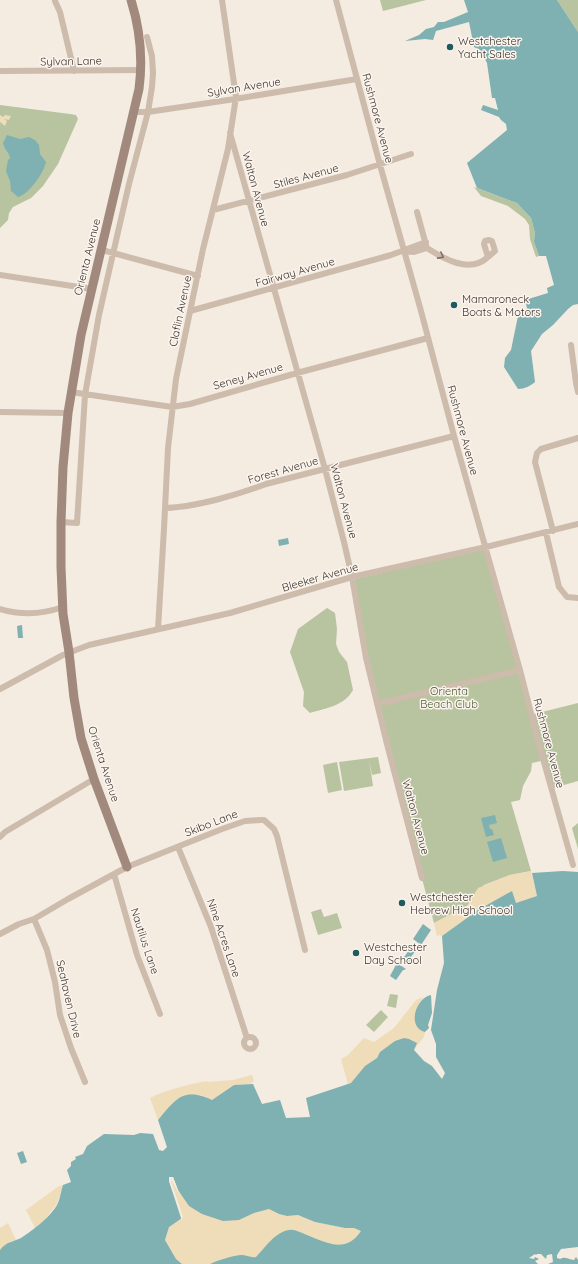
<svg xmlns="http://www.w3.org/2000/svg" width="578" height="1264" font-family="Quicksand,sans-serif">
	<rect width="100%" height="100%" fill="#f4ebe1"/>
	<path fill="#b8c4a0" d="M380 0H426L383 11Z
		M557 0H578V32Z
		M0 105 70 114 76 115 78 119 58 164 43 186 31 198 13 207 9 213 8 220 0 228Z
		M474 187 517 203 531 218 535 233 534 242 539 256 536 257 530 239 529 225 525 219 508 206 481 196Z
		M485 549 530 715 578 703V781L550 789 541 761 532 763 531 771 523 786 520 800 511 802 531 871 510 875 484 885 467 906 434 923 376 709 352 580Z
		M327 608 335 613 337 629 336 644 339 652 347 662 353 690C344 706 326 708 310 713L303 706 304 692 290 652 298 629Z
		M378 757 381 773 372 775 369 759 373 786 344 791 339 762Z
		M337 762 342 790 328 793 323 765Z
		M578 823V849L572 828Z
		M321 909 324 917 337 913 342 928 318 935 311 912Z
		M390 994 398 995 396 1008 387 1006Z
		M381 1010 388 1017 374 1032 366 1025Z"/>
	<path fill="#efdcb8" d="M0 115 3 117 5 115 11 116 9 120 4 119 7 121 5 126 0 122Z
		M531 871 537 896 516 903 512 891 478 910 442 936 439 935 437 937 434 923 467 906 478 888 510 875Z
		M424 997 419 1003 421 1031 425 1032 424 1037 414 1050 404 1038 380 1052 377 1058 365 1066 351 1083 348 1084 341 1059 348 1055 364 1038 374 1042 394 1028 416 1000Z
		M252 1075 254 1081 250 1084 234 1085 212 1100 201 1095 173 1102 158 1120 150 1098C168 1089 187 1085 207 1081L208 1082 233 1080Z
		M173 1177 178 1190 239 1220 254 1213 269 1209 279 1214 287 1216 298 1215 315 1222 345 1228H354L361 1231 357 1238 349 1243 339 1246 327 1243 253 1258C241 1253 223 1261 210 1264 202 1264 190 1264 182 1264L176 1259 165 1240 169 1227V1181Z
		M63 1185 57 1204 41 1224 35 1228 26 1210 59 1186Z
		M8 1223 16 1240 11 1241 0 1250V1228Z"/>
	<path fill="#7fb0b2" d="M464 0H557L578 32V304L573 305 568 309 553 325 542 334 531 351 535 382C530 386 525 389 518 389L504 367 505 358 511 350 518 316 528 312 525 300 548 293 547 288 554 285 546 256H539L534 242 535 233 531 218 517 203 477 188 467 163 507 130 506 124 501 120 499 117 481 110 483 105 498 110 495 98H492L487 63 480 50 474 47 469 22 436 31 433 40 425 39 405 41 419 35 426 29 434 27 438 22H444L468 12Z
		M7 135 20 139 29 137 35 140 39 145 40 154 46 162C44 173 28 195 18 197L11 191 10 181 6 171 8 160 10 158C10 154 4 149 3 143Z
		M288 538 289 544 279 546 278 540Z
		M22 625 23 638H18L17 626Z
		M495 815 497 823 489 825 490 829H492L494 835 486 837 481 818Z
		M501 838 507 858 493 862 487 842Z
		M563 871 578 872V1247L561 1249 557 1255V1258L560 1259C565 1256 568 1259 574 1260L576 1257 578 1260V1264H548L553 1262 552 1254 547 1255 546 1259 541 1254H537L536 1255 535 1254 529 1258 534 1259 535 1257 539 1259 535 1261 538 1264H210C219 1260 231 1256 241 1255 246 1255 251 1258 256 1257 266 1247 275 1232 289 1230 295 1229 301 1233 307 1235 327 1243 346 1254 361 1231L354 1228H345L315 1222 298 1215 287 1216 279 1214 269 1209 254 1213 239 1220 223 1221 202 1214 189 1206 178 1190 173 1177 169 1181 182 1218 169 1227 165 1240 176 1259 182 1264H0V1250C7 1241 13 1242 21 1238 33 1230 52 1216 58 1203 60 1198 61 1191 63 1185L71 1182 67 1170 71 1166V1162L76 1159 75 1157 83 1154 87 1146 104 1134 134 1135 140 1133 153 1134 159 1150 163 1151 167 1147 158 1120C176 1099 183 1087 212 1100L234 1085 253 1084 262 1104 280 1100 286 1118 310 1117 306 1098 351 1083 365 1066 377 1058 380 1052 395 1041 404 1038 409 1039 417 1043 414 1050 424 1061 432 1066 442 1079 445 1073 436 1057V1044L431 1030 437 990 444 963 442 936 478 910 512 891 516 903 537 896 532 873Z
		M423 924 431 930 421 945 413 939Z
		M413 944 418 948 410 958 412 960 410 962 403 957 405 956Z
		M397 963 406 969 404 970H403L396 980 390 976Z
		M431 995 432 1013 428 1025 429 1028 425 1032C407 1028 415 998 431 995Z
		M23 1151 27 1162 21 1164 17 1153Z"/>
	<path fill="#f4ebe1" d="M169 1177H173L178 1190 180 1196 171 1179V1181L183 1217 181 1221V1218L169 1181Z"/>
	<g fill="none" stroke-linecap="round" stroke-linejoin="round">
		<path stroke="#cdbbac" stroke-width="6" d="M336 0 380 165 421 311 454 436 520 670 538 741 573 865
			M55 1 60 12 74 71
			M0 71 142 70
			M134 112H148L235 99 357 79
			M230 133 325 469 344 542 352 577 366 658 387 744 422 878
			M213 210 347 175 411 154
			M417 212 426 245
			M489 240 492 241 495 251 488 257 484 244 485 241Z
			M102 250 198 276
			M404 251 414 252 427 248C444 259 470 274 488 257
			M0 275 92 289
			M190 311 391 255 426 242
			M571 345 576 383 578 392
			M71 392 172 407 190 404 297 373 428 338
			M0 412 68 413
			M165 508C196 507 237 495 266 484L454 436
			M61 522 77 523 85 395 99 315 129 184 148 112 152 87 153 73 152 56 147 37
			M553 531 535 462 537 453 541 449 578 438
			M546 533 559 587 567 597 578 598
			M0 609C20 615 43 614 63 607
			M158 629 164 529 168 448 176 379 203 249 228 149 236 97 222 0
			M0 689 63 655 89 645 230 613 352 577 486 547 578 524
			M377 704 520 670
			M0 837 5 832 94 779
			M178 847 211 927 247 1038
			M114 874 137 955 160 1014
			M34 919 47 950 55 982 60 1015 71 1048 85 1082
			M0 934 19 924 34 919 68 899 127 867 222 829 245 821 260 820H264L274 829 277 836 305 950
			M244 1043a6 6 0 1 1 12 0a6 6 0 1 1-12 0Z"/>
		<path stroke="#a18a7d" stroke-width="9" d="M127 867 94 779 81 738 74 698 69 652 63 614 61 567V522L63 467 68 413 81 335 139 89C143 59 140 29 131 0"/>
	</g>
	<defs><path id="oneway-chevron" d="M-2-3.5L2.5 0L-2 3.5" fill="none" stroke-width="1.6" stroke-linecap="round" stroke-linejoin="round"/></defs>
	<use stroke="#7d6f65" href="#oneway-chevron" transform="translate(441 256) rotate(28)"/>
	<g fill="#1f5a5e" stroke="#fbf5ee" stroke-width="1.5">
		<circle cx="450" cy="47" r="4"/>
		<circle cx="454" cy="305" r="4"/>
		<circle cx="402" cy="903" r="4"/>
		<circle cx="356" cy="953" r="4"/>
	</g>
	<g text-anchor="middle" dominant-baseline="central" stroke-width="3" stroke-linejoin="round" paint-order="stroke">
		<g font-size="11" fill="#3b302b" stroke="#fbf5ee" text-anchor="start">
			<text x="458" y="41">Westchester<tspan x="458" dy="13">Yacht Sales</tspan></text>
			<text x="462" y="299">Mamaroneck<tspan x="462" dy="13">Boats &amp; Motors</tspan></text>
			<text x="410" y="897">Westchester<tspan x="410" dy="13">Hebrew High School</tspan></text>
			<text x="364" y="947">Westchester<tspan x="364" dy="13">Day School</tspan></text>
		</g>
		<g font-size="11" fill="#3b302b" stroke="#fbf5ee">
			<text transform="translate(71 61) rotate(-1)">Sylvan Lane</text>
			<text transform="translate(244 87) rotate(-9)">Sylvan Avenue</text>
			<text transform="translate(378 118) rotate(75)">Rushmore Avenue</text>
			<text transform="translate(306 176) rotate(-15)">Stiles Avenue</text>
			<text transform="translate(256 189) rotate(75)">Walton Avenue</text>
			<text transform="translate(87 257) rotate(-76)">Orienta Avenue</text>
			<text transform="translate(295 272) rotate(-16)">Fairway Avenue</text>
			<text transform="translate(180 311) rotate(-78)">Claflin Avenue</text>
			<text transform="translate(248 376) rotate(-16)">Seney Avenue</text>
			<text transform="translate(463 430) rotate(75)">Rushmore Avenue</text>
			<text transform="translate(283 470) rotate(-16)">Forest Avenue</text>
			<text transform="translate(344 501) rotate(75)">Walton Avenue</text>
			<text transform="translate(320 577) rotate(-16)">Bleeker Avenue</text>
			<text transform="translate(549 743) rotate(75)">Rushmore Avenue</text>
			<text transform="translate(104 764) rotate(72)">Orienta Avenue</text>
			<text transform="translate(416 817) rotate(75)">Walton Avenue</text>
			<text transform="translate(211 823) rotate(-21)">Skibo Lane</text>
			<text transform="translate(224 938) rotate(71)">Nine Acres Lane</text>
			<text transform="translate(145 941) rotate(72)">Nautilus Lane</text>
			<text transform="translate(69 999) rotate(77)">Seahaven Drive</text>
		</g>
		<g font-size="11" fill="#4a5a2e" stroke="#fbf5ee">
			<text x="449" y="691">Orienta<tspan x="449" dy="13">Beach Club</tspan></text>
		</g>
	</g>
</svg>
